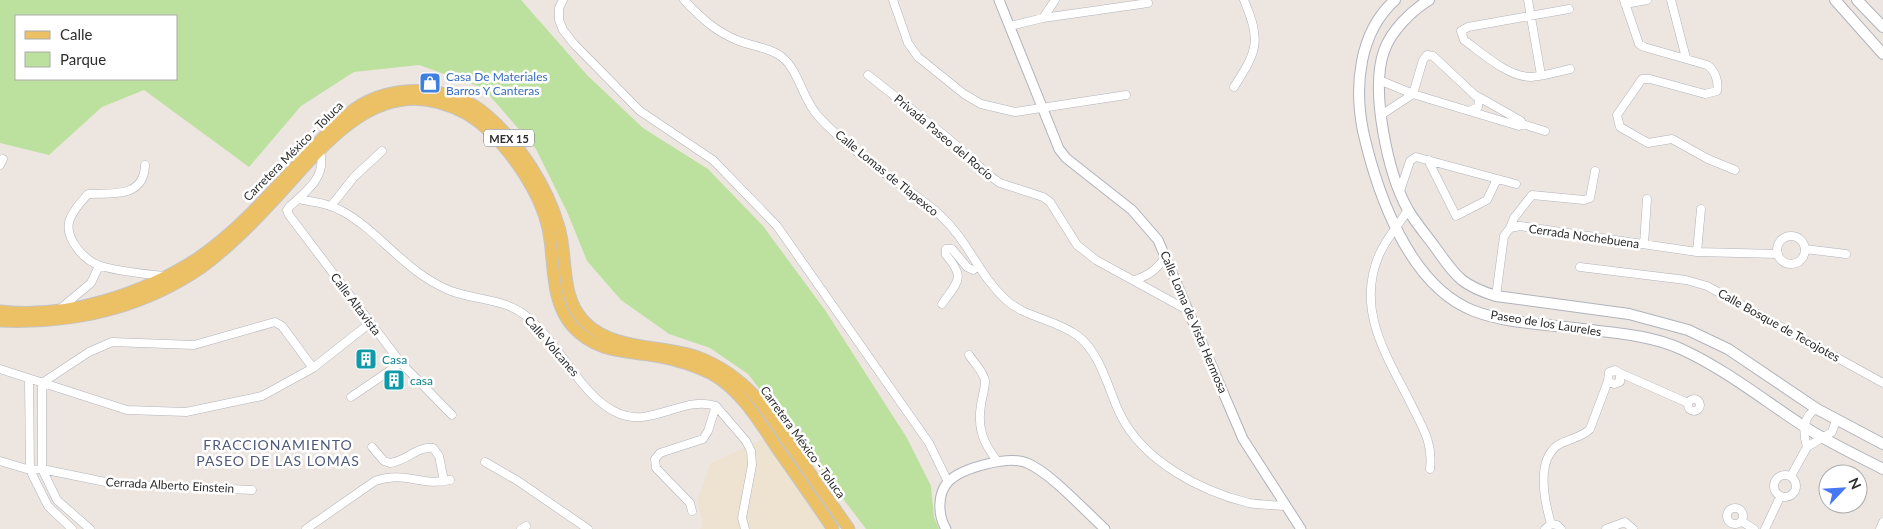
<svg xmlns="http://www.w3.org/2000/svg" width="1883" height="529" font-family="Lato,sans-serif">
	<rect width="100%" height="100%" fill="#ede6e0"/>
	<path fill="#eee2d0" d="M765 438 827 529H700L703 524 697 502 710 464Z"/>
	<path fill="#bce19f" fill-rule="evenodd" d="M0 0H521L587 75 643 128 708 169 763 226 825 310 907 438 931 486 934 517 939 529H866L748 374 710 348 669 334 621 300 587 261 568 214 536 149 483 88 419 65 354 72 301 106 249 167 144 90 102 107 49 155 0 143ZM16 16H176V79H16Z"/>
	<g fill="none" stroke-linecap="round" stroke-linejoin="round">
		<g stroke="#b0b3bc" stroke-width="9">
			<path id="minor" d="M563 0 559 8V20L563 30 574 44 640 111 713 160 777 226 929 443 948 482
				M684 0C701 18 716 32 739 41 752 46 771 48 782 57 799 71 803 100 818 116 834 134 867 161 887 175 905 189 926 201 942 217 968 241 979 275 1005 299 1025 318 1056 319 1078 336 1101 354 1108 389 1120 414 1143 461 1200 491 1249 503 1260 505 1274 505 1286 506
				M893 0 908 43 918 57 964 94 981 104 1015 112 1126 95
				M1528 0 1541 75
				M1624 0 1639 44 1644 47 1707 65C1715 70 1719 82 1717 91L1705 94 1650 79H1642L1617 115 1620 127 1648 143 1672 139 1708 159 1735 170
				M1671 0 1686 58
				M1625 4 1647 0
				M1569 9 1468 27 1461 31 1464 40C1482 53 1508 77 1531 77 1544 76 1557 72 1570 69
				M1043 18 1148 3
				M1010 26 1043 18 1055 0
				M868 75 949 139 990 176 1000 183 1043 197 1050 202 1077 245 1096 260 1189 311
				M1379 80 1413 94 1469 111 1478 107 1479 99 1433 56 1427 55 1423 60 1413 94 1381 115
				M1234 87C1258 50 1261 41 1244 0
				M1469 111 1519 126 1522 124 1521 121 1477 96
				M1522 124 1545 131
				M320 152C327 176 307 191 290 206L287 210 289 215 401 363 452 415
				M1428 160 1456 216 1487 200 1497 179
				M0 165 3 159
				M145 165C144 198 113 193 88 194 81 202 74 209 70 219 63 237 84 261 101 266 121 272 144 274 166 276
				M1400 191 1410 161 1416 157 1516 184
				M298 199C313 202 328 203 342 211 382 233 404 272 451 291 475 300 506 299 526 316 559 341 580 398 620 414 652 427 685 395 716 406L746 441 751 451 752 465 742 518 745 529
				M331 206 354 177 382 151
				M1408 210C1399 224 1386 239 1379 255 1355 312 1388 357 1413 408 1424 430 1433 444 1430 469
				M1510 228 1514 218 1532 195 1584 200 1590 198 1595 171
				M1777 250a14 14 0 1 1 28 0a14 14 0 1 1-28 0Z
				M1644 244 1647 199
				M1805 249 1846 254
				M1697 252 1701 209
				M1580 267 1686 280 1707 286 1883 383
				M1135 280C1150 275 1157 269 1167 255
				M1496 296 1504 236 1510 228 1520 226 1697 252 1778 254
				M942 304C958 281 966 278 946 255V249H952L967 267 973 270 979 266
				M61 308 91 283 99 266
				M969 355C974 363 984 372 985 381 985 389 982 397 981 405 977 428 983 443 998 462
				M0 369 127 410 186 412 262 396 313 368 370 323
				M1620 373 1688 403
				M29 379 30 470 48 506 72 529
				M42 383 89 352 112 342 194 345 275 322 282 326 313 368
				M42 383V469L57 500 90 529
				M351 397 401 363
				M1688 405a6 6 0 1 1 12 0a6 6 0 1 1-12 0Z
				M1817 409C1802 415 1803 434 1807 447L1832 432 1836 420
				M372 447 384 461 390 463C406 461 418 446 433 448L439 456 444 481
				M0 461 30 470 42 469 115 484 252 490
				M485 462 518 481 588 529
				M1774 486a11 11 0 1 1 22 0a11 11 0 1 1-22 0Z
				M1791 476 1807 447
				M1727 516a8 8 0 1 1 16 0a8 8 0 1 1-16 0Z
				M692 511 690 503 656 468 655 459 660 453 703 439 708 431 716 406
				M1741 521 1754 529
				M1551 524C1545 503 1535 461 1558 445 1568 439 1581 438 1590 429L1608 381 1609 372 1615 370 1620 373V382L1614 384 1608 381
				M306 529 375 481C405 470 421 487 450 480
				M521 529 526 526
				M1545 529 1551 524 1557 525 1561 529
				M1606 529 1625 522 1633 529
				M1765 529 1780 497
				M1880 529 1883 522"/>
		</g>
		<g stroke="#b0b3bc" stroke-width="11">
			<path id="tertiary" d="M999 0 1059 149 1066 158 1132 210 1158 240 1243 439 1301 529
				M946 529C938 516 937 494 948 482 961 468 1009 455 1027 463 1051 473 1085 511 1105 529"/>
		</g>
		<g stroke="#b0b3bc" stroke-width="12">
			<path id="secondary" d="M1395 0C1359 32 1354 86 1363 131 1377 193 1409 286 1474 311 1508 324 1547 324 1582 329 1614 333 1651 335 1681 349 1727 370 1766 402 1808 429 1832 444 1858 456 1883 469
				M1429 0C1411 11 1391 31 1384 51 1370 91 1388 174 1408 210 1416 223 1426 235 1435 247 1443 258 1451 271 1462 280 1472 288 1483 292 1496 296L1629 314 1688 330 1728 349 1817 409 1883 444
				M1835 0 1883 54
				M1857 0 1883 27"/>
		</g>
		<g stroke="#c4c4c4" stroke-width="13">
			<path id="primary" d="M0 311C66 319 143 294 198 258 241 229 275 187 311 150 324 136 338 122 353 110 391 82 453 84 488 116 520 144 547 186 559 227 568 257 560 296 584 321 612 351 662 344 698 357 719 365 740 380 755 396 768 410 778 428 789 443 809 472 829 500 849 529
				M0 321C72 324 141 309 201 268 227 249 250 226 272 202 315 157 367 81 440 103 458 108 475 117 489 131 514 155 540 193 548 228 555 260 549 299 572 326 597 354 627 351 661 357 677 360 695 366 710 373 742 390 761 425 781 454 799 479 816 504 833 529"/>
		</g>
		<use href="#minor" stroke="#fff" stroke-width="8"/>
		<use href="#tertiary" stroke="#fff" stroke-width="9"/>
		<use href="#secondary" stroke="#fff" stroke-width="10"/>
		<use href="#primary" stroke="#ecc166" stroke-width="11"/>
	</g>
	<defs>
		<g id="shop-square" transform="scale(1.125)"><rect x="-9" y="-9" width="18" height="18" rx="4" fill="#3f7fe0" stroke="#fff"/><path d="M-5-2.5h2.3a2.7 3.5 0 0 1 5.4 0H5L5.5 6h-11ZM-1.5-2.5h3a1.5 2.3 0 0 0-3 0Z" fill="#fff"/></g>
		<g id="building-square" transform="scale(1.125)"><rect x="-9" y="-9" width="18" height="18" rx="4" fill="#0f9aa8" stroke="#fff"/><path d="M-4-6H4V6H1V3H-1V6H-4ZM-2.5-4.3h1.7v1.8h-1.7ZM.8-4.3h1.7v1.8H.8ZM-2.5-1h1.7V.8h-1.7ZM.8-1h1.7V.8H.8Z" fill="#fff"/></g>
	</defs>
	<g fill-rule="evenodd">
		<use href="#shop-square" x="430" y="83"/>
		<use href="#building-square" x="366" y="359"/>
		<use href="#building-square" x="394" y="380"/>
	</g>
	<g text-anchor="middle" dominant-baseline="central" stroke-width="5" stroke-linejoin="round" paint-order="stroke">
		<rect fill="#fff" stroke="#6c6c6c" stroke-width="1" x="484" y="129.5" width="50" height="17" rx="4"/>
		<g font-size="11" font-weight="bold" fill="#2d2d2d">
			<text x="509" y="138">MEX 15</text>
		</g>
		<g font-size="12" fill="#366cbe" stroke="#fff" text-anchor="start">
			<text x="446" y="76">Casa De Materiales<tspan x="446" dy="14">Barros Y Canteras</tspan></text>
		</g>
		<g font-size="12" fill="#2d2d2d" stroke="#fff">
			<text transform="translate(944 137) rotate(40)">Privada Paseo del Rocío</text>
			<text transform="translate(293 151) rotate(-45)">Carretera México - Toluca</text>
			<text transform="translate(887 173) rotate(39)">Calle Lomas de Tlapexco</text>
			<text transform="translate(1584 236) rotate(8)">Cerrada Nochebuena</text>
			<text transform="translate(356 304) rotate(53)">Calle Altavista</text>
			<text transform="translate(1194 322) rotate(67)">Calle Loma de Vista Hermosa</text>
			<text transform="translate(1546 323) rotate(9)">Paseo de los Laureles</text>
			<text transform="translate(1779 325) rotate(29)">Calle Bosque de Tecojotes</text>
			<text transform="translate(552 346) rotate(49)">Calle Volcanes</text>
			<text transform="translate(803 442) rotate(54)">Carretera México - Toluca</text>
			<text transform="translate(170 485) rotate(3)">Cerrada Alberto Einstein</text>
		</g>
		<g font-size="12" fill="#0d838f" stroke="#fff" text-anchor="start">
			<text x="382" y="359">Casa</text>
			<text x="410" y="380">casa</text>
		</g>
		<g font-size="14" letter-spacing="1" fill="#4e5a7c" stroke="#fff">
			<text x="278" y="444">FRACCIONAMIENTO<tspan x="278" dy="16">PASEO DE LAS LOMAS</tspan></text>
		</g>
	</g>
	<rect x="15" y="15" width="162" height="65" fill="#ffffff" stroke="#ababab"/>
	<rect x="25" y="31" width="25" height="8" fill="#ecc166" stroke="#ababab"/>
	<text x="60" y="40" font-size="15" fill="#2d2d2d">Calle</text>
	<rect x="25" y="52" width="25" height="15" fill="#bce19f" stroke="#ababab"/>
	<text x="60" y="65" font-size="15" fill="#2d2d2d">Parque</text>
	<g transform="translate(1843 489) rotate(65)"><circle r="24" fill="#ffffff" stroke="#ababab"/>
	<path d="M0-4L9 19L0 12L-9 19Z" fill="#4777f3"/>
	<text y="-8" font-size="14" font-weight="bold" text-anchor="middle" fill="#2d2d2d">N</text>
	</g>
</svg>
